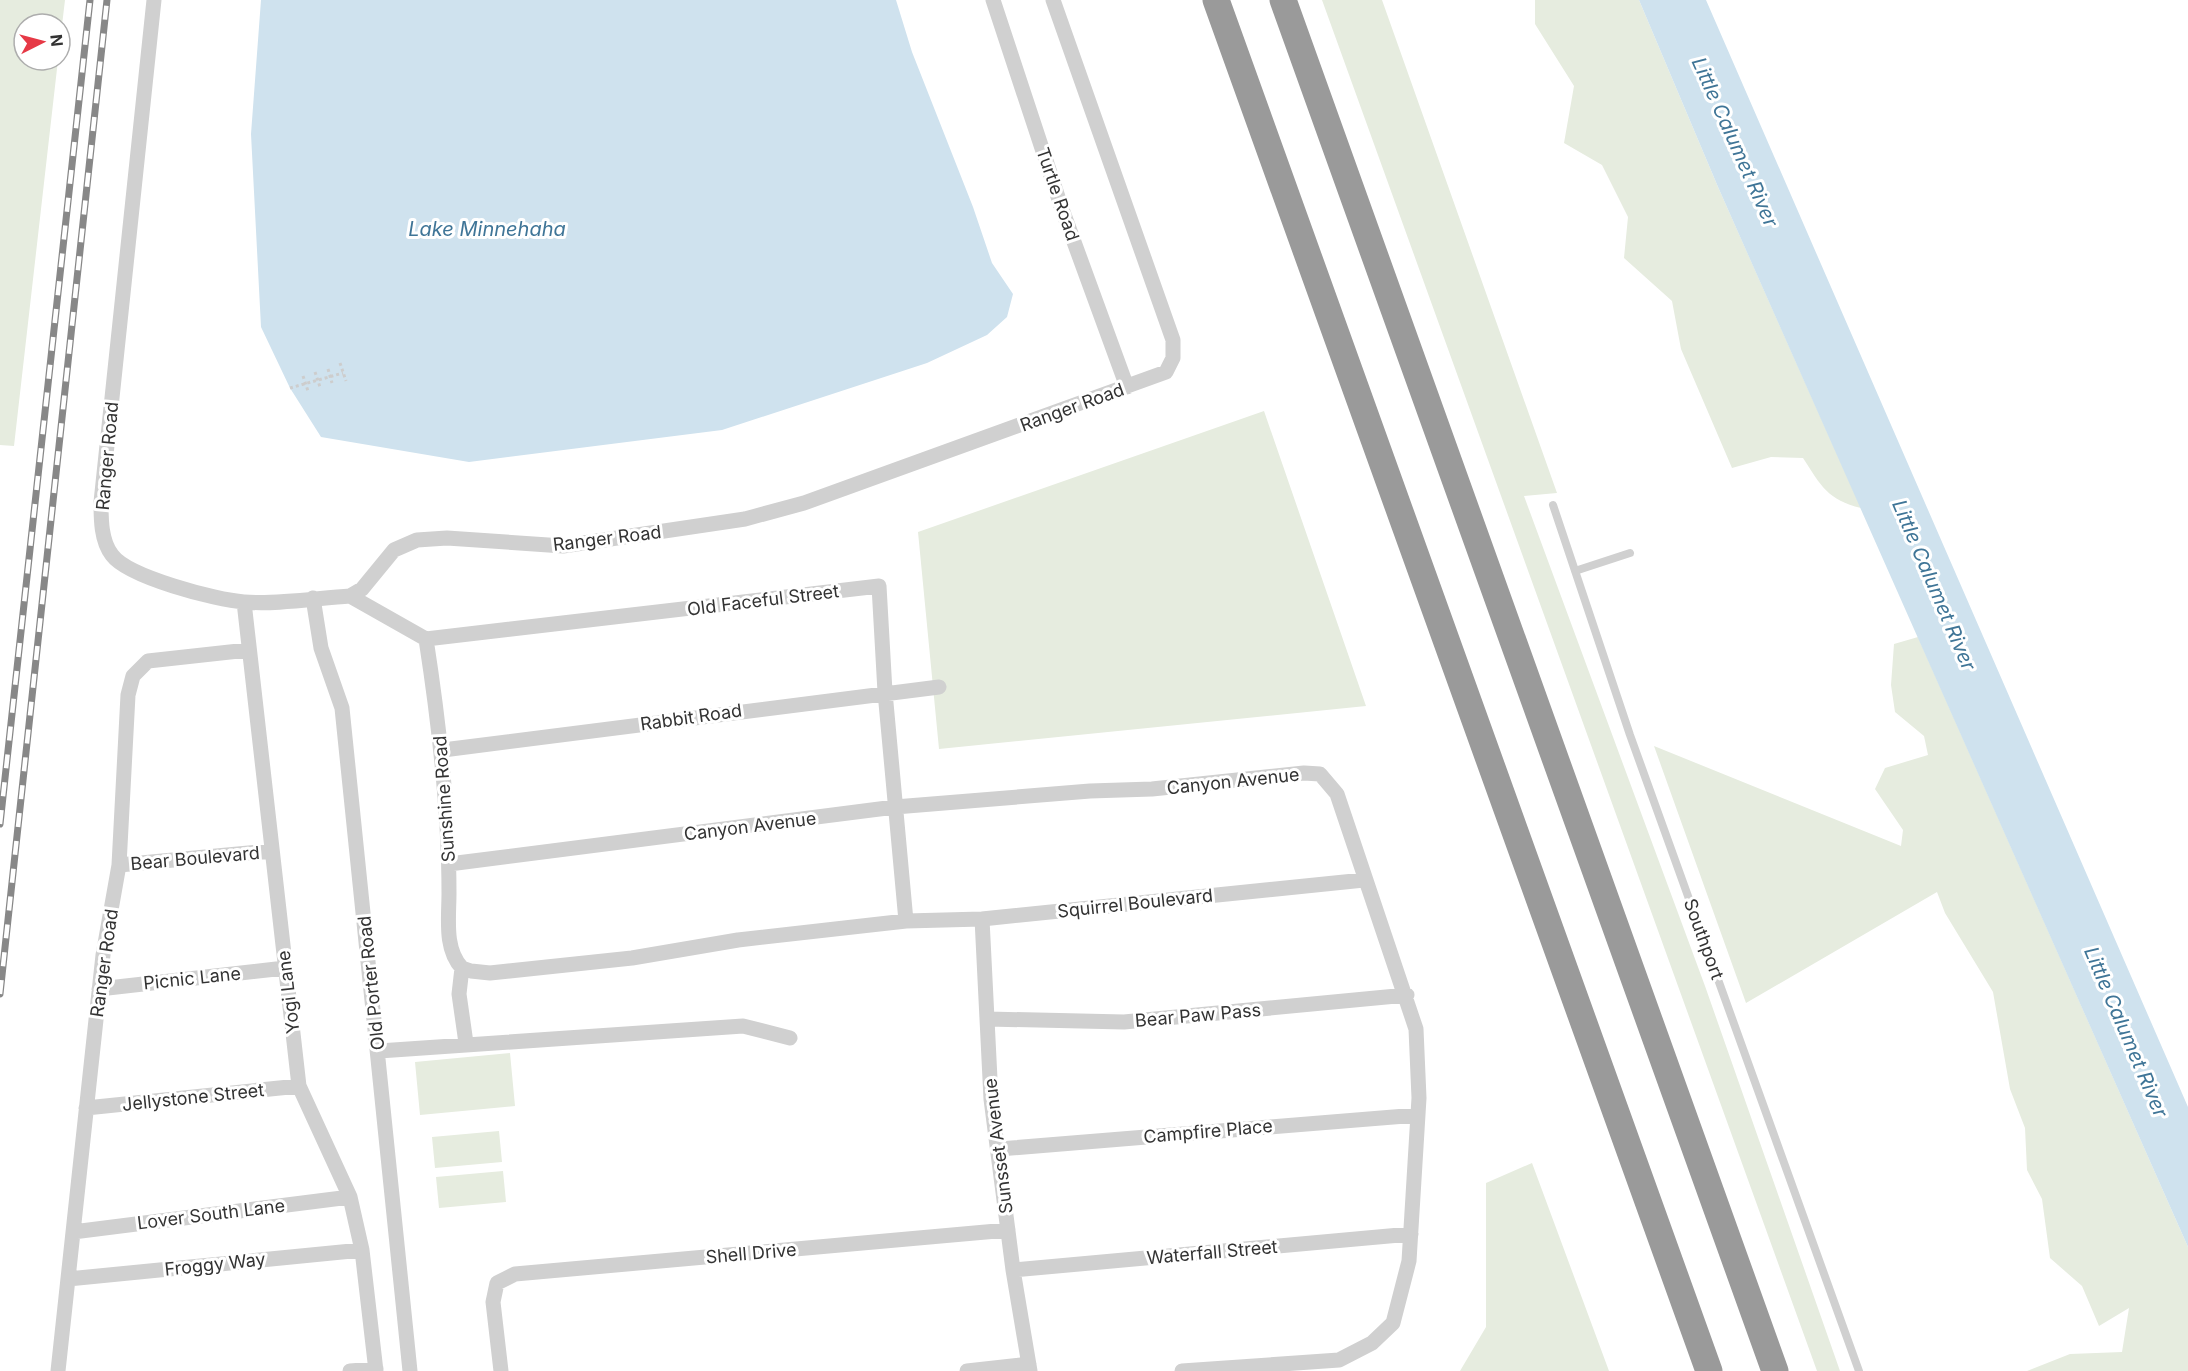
<svg xmlns="http://www.w3.org/2000/svg" width="2188" height="1371" font-family="Inter,sans-serif">
	<rect width="100%" height="100%" fill="#fff"/>
	<path fill="#e6ecdf" d="M0 0H65L60 42V24H24V60H58L14 446 0 445Z
		M1322 0H1382L1557 493 1524 496 1705 986 1840 1371H1817Z
		M1535 0H1639L1718 187 1861 508C1828 500 1821 486 1803 458L1771 457 1732 468 1681 349 1672 301 1624 258 1628 217 1602 165 1564 143 1574 86 1535 24Z
		M1264 411 1366 706 939 749 918 532Z
		M1918 637 2188 1247V1371H2027L2070 1354 2122 1352 2129 1308 2099 1326 2082 1286 2050 1258 2042 1199 2027 1170 2025 1128 2010 1089 1993 992 1945 913 1937 892 1746 1003 1654 746 1901 846 1903 830 1875 789 1885 768 1928 755 1924 736 1895 712 1891 685 1894 644Z
		M510 1053 515 1106 420 1115 415 1062Z
		M499 1131 502 1162 435 1168 432 1137Z
		M1532 1163 1609 1371H1460L1486 1327V1183Z
		M503 1171 506 1202 439 1208 436 1177Z"/>
	<path fill="#cfe2ee" d="M261 0H896L912 52 973 207 992 263 1013 294 1007 317 987 335 927 363 722 430 469 462 321 437 290 388 261 327 251 134Z
		M1639 0H1706L2188 1107V1247L1718 187Z"/>
	<g fill="none" stroke-linecap="round" stroke-linejoin="round">
		<path stroke="#cdcdcd" stroke-width="3" stroke-dasharray="3 3" stroke-linecap="butt" d="M340 363 346 381
			M328 369 332 383
			M315 372 320 387
			M303 376 308 391
			M290 388 343 373"/>
		<path stroke="#d0d0d0" stroke-width="8" d="M1553 505 1630 735 1859 1371
			M1575 571 1630 553"/>
		<path stroke="#d0d0d0" stroke-width="15" d="M154 0 101 502C101 519 101 541 112 555 128 577 216 600 244 602 275 605 318 598 350 596L362 589 394 550 417 540 447 538 563 546 745 519 804 503 1166 372 1173 358V340L1053 0
			M993 0 1062 209 1127 387
			M350 596 426 639
			M313 598 321 648 342 708 410 1371
			M244 602 299 1086 350 1197 362 1250 376 1371
			M426 639 879 586 885 692 906 921
			M426 639C439 723 449 807 449 893 449 918 444 949 462 968L459 994 466 1043
			M443 750 939 687
			M449 864 895 807 1090 791 1152 789 1304 773 1320 774 1337 794 1416 1029 1419 1098 1409 1261 1393 1323 1372 1343 1339 1360 1182 1371
			M119 865 271 851
			M982 919 991 1099 1013 1270 1030 1371
			M462 968 471 971 490 973 632 958 738 940 906 921 982 919 1364 880
			M99 989 285 968
			M988 1019 1124 1022 1407 995
			M379 1051 743 1026 790 1038
			M86 1108 299 1086
			M999 1149 1418 1115
			M73 1232 350 1197
			M1013 1270 1411 1234
			M68 1279 362 1250
			M58 1371 103 955 119 865 128 695 133 676 148 661 248 650
			M350 1371 376 1369
			M501 1371 493 1302 497 1283 515 1274 1008 1230
			M967 1371 1029 1364"/>
		<path stroke="#9a9a9a" stroke-width="27" d="M1216 0 1709 1371
			M1283 0 1775 1371"/>
		<g stroke="#888" stroke-width="7">
			<path id="rail" d="M0 824 90 0
				M0 994 107 0"/>
		</g>
		<use href="#rail" stroke="#fff" stroke-width="4.5" stroke-dasharray="14" stroke-linecap="butt"/>
	</g>
	<g text-anchor="middle" dominant-baseline="central" stroke-width="6" stroke-linejoin="round" paint-order="stroke">
		<g font-size="18" fill="#333" stroke="#fff">
			<text transform="translate(1058 194) rotate(71)">Turtle Road</text>
			<text transform="translate(1072 407) rotate(-20)">Ranger Road</text>
			<text transform="translate(107 456) rotate(-85)">Ranger Road</text>
			<text transform="translate(607 538) rotate(-7)">Ranger Road</text>
			<text transform="translate(763 600) rotate(-7)">Old Faceful Street</text>
			<text transform="translate(691 717) rotate(-8)">Rabbit Road</text>
			<text transform="translate(1233 781) rotate(-6)">Canyon Avenue</text>
			<text transform="translate(444 799) rotate(-94)">Sunshine Road</text>
			<text transform="translate(750 826) rotate(-7)">Canyon Avenue</text>
			<text transform="translate(195 858) rotate(-5)">Bear Boulevard</text>
			<text transform="translate(1135 903) rotate(-6)">Squirrel Boulevard</text>
			<text transform="translate(1704 939) rotate(70)">Southport</text>
			<text transform="translate(104 963) rotate(-82)">Ranger Road</text>
			<text transform="translate(192 978) rotate(-6)">Picnic Lane</text>
			<text transform="translate(371 983) rotate(-96)">Old Porter Road</text>
			<text transform="translate(288 992) rotate(-97)">Yogi Lane</text>
			<text transform="translate(1198 1015) rotate(-5)">Bear Paw Pass</text>
			<text transform="translate(193 1097) rotate(-6)">Jellystone Street</text>
			<text transform="translate(1208 1131) rotate(-5)">Campfire Place</text>
			<text transform="translate(998 1146) rotate(-97)">Sunsset Avenue</text>
			<text transform="translate(211 1214) rotate(-7)">Lover South Lane</text>
			<text transform="translate(1212 1252) rotate(-5)">Waterfall Street</text>
			<text transform="translate(751 1253) rotate(-5)">Shell Drive</text>
			<text transform="translate(215 1264) rotate(-6)">Froggy Way</text>
		</g>
		<g font-size="20" font-style="italic" fill="#3f7597" stroke="#fff">
			<text transform="translate(1735 142) rotate(66)">Little Calumet River</text>
			<text x="487" y="229">Lake Minnehaha</text>
			<text transform="translate(1934 585) rotate(67)">Little Calumet River</text>
			<text transform="translate(2126 1032) rotate(67)">Little Calumet River</text>
		</g>
	</g>
	<g transform="translate(42 42) rotate(84)"><circle r="28" fill="#ffffff" stroke="#adadad" stroke-width="1.5"/>
	<path d="M0-4.5L10 22L0 15L-10 22Z" fill="#e63946"/>
	<text y="-9" font-size="16" font-weight="bold" text-anchor="middle" fill="#333333">N</text>
	</g>
</svg>
